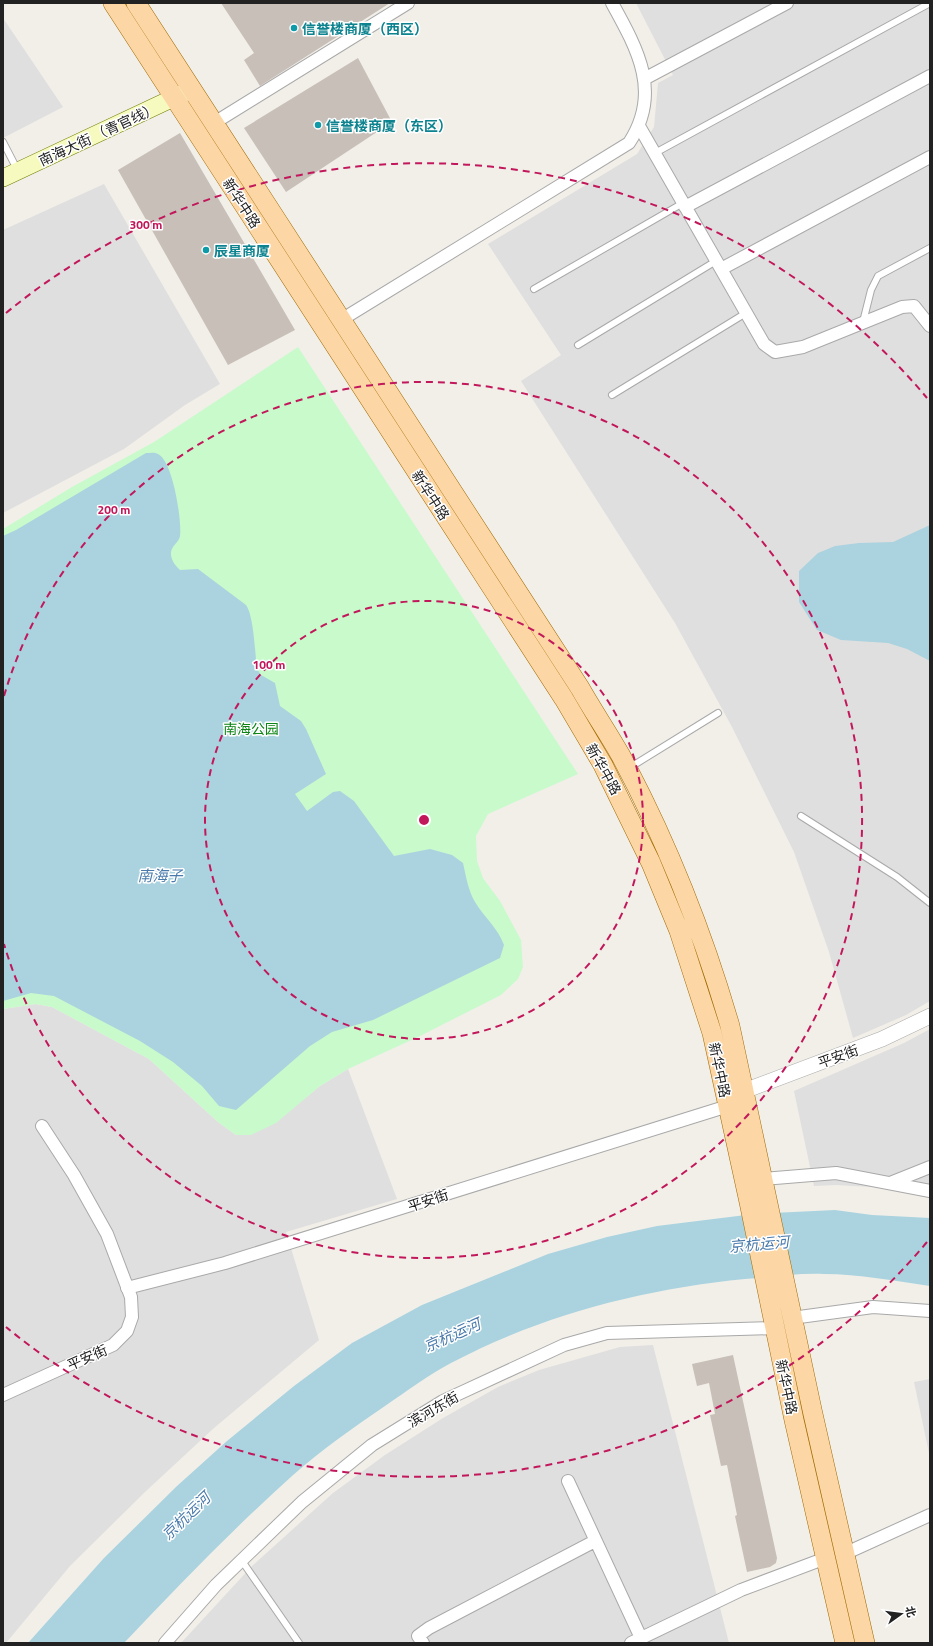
<svg xmlns="http://www.w3.org/2000/svg" width="933" height="1646" font-family="'Titillium Web','Noto Sans SC',sans-serif">
	<rect width="100%" height="100%" fill="#f2efe9"/>
	<path fill="#e0dfdf" d="M636 3H930V1001L906 1015 853 1038 829 952 794 852 732 727 675 623 521 381 561 355 488 244 637 154 654 127 658 83 673 75Z
		M3 18 63 107 3 138Z
		M104 184 220 384 185 405 124 449 3 513V230Z
		M36 1004 52 1007 149 1059 218 1122 236 1135 300 1102 320 1086 348 1069 397 1199 286 1232 319 1340 214 1428 145 1492 70 1566 6 1643H3V1009Z
		M930 1029V1195L889 1188 836 1185 814 1186 794 1091 904 1043Z
		M653 1345 729 1643H181L252 1566 333 1493 385 1455 443 1418 498 1387 539 1370 620 1347Z
		M930 1379V1458L914 1382Z"/>
	<path fill="#c8facc" d="M298 347 578 774 488 814 476 836 477 861 483 878 500 901 521 940 523 967 518 979 501 995 418 1037 348 1069 320 1086 276 1123 251 1135H236L218 1122 149 1059 52 1007 36 1004 3 1009V529L72 487 154 442Z"/>
	<path fill="#aad3df" d="M146 453C150 453 155 452 158 454 173 461 182 521 180 536 179 543 170 546 171 555 172 562 176 566 180 570L198 569 246 605C254 616 255 654 257 669L261 675 275 683 280 706 301 721 306 729 326 774 295 794 307 811 333 792 340 791 354 801 394 856 430 849 452 855 463 863C466 876 468 890 475 902 484 917 498 928 504 945L500 958 373 1020 332 1032 310 1046 236 1110 219 1106 202 1086 173 1062 140 1041 54 996 31 993 3 1001V536L16 530Z
		M930 525V661L907 649 888 643 841 640 817 630 799 602V571L818 553 835 546 859 543 893 542Z
		M835 1210 872 1215 930 1218V1286C895 1281 859 1274 824 1274 797 1273 771 1277 745 1279 643 1289 542 1315 451 1363 428 1375 407 1391 385 1406 353 1428 321 1450 292 1476 233 1529 178 1586 124 1643H28L104 1558 177 1486 227 1441 294 1386 352 1343 422 1305 548 1254 607 1237 657 1226 754 1214Z"/>
	<path fill="#c7bfb8" d="M221 3H390L260 86 244 60 254 53Z
		M358 58 392 122 286 192 244 128Z
		M180 133 295 330 228 365 118 170Z
		M733 1355 777 1558 776 1563 770 1567 747 1572 735 1516 737 1515 727 1465 721 1466 710 1415 715 1414 709 1383 697 1386 692 1364Z"/>
	<g fill="none" stroke-linecap="round" stroke-linejoin="round">
		<g stroke="#a9a9a9" stroke-width="8">
			<path id="service" d="M3 142 18 171
				M655 153 930 3
				M534 289 683 203
				M863 322 871 290 878 276 930 248
				M578 345 716 261
				M612 395 746 313
				M629 768 718 713
				M801 816 897 877 930 903
				M242 1561 299 1643"/>
		</g>
		<g stroke="#a9a9a9" stroke-width="14">
			<path id="minor" d="M644 79 787 3
				M214 123 408 3
				M639 126 764 344 775 352 803 347 902 307 914 306 930 326
				M685 207 930 76
				M721 269 930 157
				M341 320 629 143C662 93 638 50 612 3
				M763 1179 836 1173 930 1191
				M890 1183 930 1167
				M127 1288 225 1263 728 1106
				M792 1318 873 1307 930 1311
				M3 1395 113 1345 127 1331 132 1317 131 1297 107 1234 74 1175 42 1126
				M568 1481 641 1638
				M844 1554 930 1515
				M165 1643 216 1585 302 1502 372 1445 443 1401 564 1345 607 1333 775 1328
				M423 1643 418 1636 429 1628 595 1541
				M631 1643 741 1590 826 1558"/>
		</g>
		<g stroke="#a9a9a9" stroke-width="16">
			<path id="tertiary" d="M744 1091 882 1039 930 1016"/>
		</g>
		<g stroke="#707d05" stroke-width="18">
			<path id="secondary" d="M3 178 186 92"/>
		</g>
		<g stroke="#a06b00" stroke-width="20">
			<path id="primary" d="M113 3 564 699 603 765 651 863 679 931 712 1033 749 1202 794 1420 845 1643
				M136 3 580 688C593 711 608 733 621 756 667 842 703 933 730 1026L813 1414 865 1643"/>
		</g>
		<use href="#service" stroke="#fff" stroke-width="6"/>
		<use href="#minor" stroke="#fff" stroke-width="12"/>
		<use href="#tertiary" stroke="#fff" stroke-width="15"/>
		<use href="#secondary" stroke="#f7fabf" stroke-width="17"/>
		<use href="#primary" stroke="#fcd6a4" stroke-width="19"/>
	</g>
	<g fill="none" stroke="#c2185b" stroke-width="2" stroke-dasharray="7 5">
		<circle cx="424" cy="820" r="219"/>
		<path d="M4 696A438 438 0 1 1 4 944"/>
		<path d="M927 1242A657 657 0 0 1 6 1327M6 313A657 657 0 0 1 927 398"/>
	</g>
	<g fill="#0f9aa8" stroke="#fff" stroke-width="1.5">
		<circle cx="294" cy="28" r="4"/>
		<circle cx="318" cy="125" r="4"/>
		<circle cx="206" cy="250" r="4"/>
	</g>
	<g text-anchor="middle" dominant-baseline="central" stroke-width="3" stroke-linejoin="round" paint-order="stroke">
		<g font-size="14" font-weight="bold" fill="#0d838f" stroke="#fff" text-anchor="start">
			<text x="302" y="28">信誉楼商厦（西区）</text>
			<text x="326" y="125">信誉楼商厦（东区）</text>
			<text x="214" y="250">辰星商厦</text>
		</g>
		<g font-size="14" fill="#222" stroke="#fff">
			<text transform="translate(98 134) rotate(-25)">南海大街 （青官线）</text>
			<text transform="translate(242 203) rotate(57)">新华中路</text>
			<text transform="translate(431 495) rotate(57)">新华中路</text>
			<text transform="translate(604 769) rotate(61)">新华中路</text>
			<text transform="translate(838 1056) rotate(-20)">平安街</text>
			<text transform="translate(720 1070) rotate(78)">新华中路</text>
			<text transform="translate(428 1200) rotate(-18)">平安街</text>
			<text transform="translate(87 1357) rotate(-24)">平安街</text>
			<text transform="translate(787 1387) rotate(78)">新华中路</text>
			<text transform="translate(433 1409) rotate(-30)">滨河东街</text>
		</g>
		<g font-size="14" fill="#0c8416" stroke="#fff">
			<text x="251" y="728">南海公园</text>
		</g>
		<g font-size="15" font-style="italic" fill="#4a7aab" stroke="#fff">
			<text x="160" y="875">南海子</text>
			<text transform="translate(759 1244) rotate(-5)">京杭运河</text>
			<text transform="translate(452 1335) rotate(-24)">京杭运河</text>
			<text transform="translate(186 1516) rotate(-44)">京杭运河</text>
		</g>
	</g>
	<circle cx="424" cy="820" r="6" fill="#c2185b" stroke="#fff" stroke-width="2"/>
	<g font-size="12" text-anchor="middle" font-weight="bold" fill="#c2185b" stroke="#fff" stroke-width="3" stroke-linejoin="round" paint-order="stroke">
		<text x="146" y="229">300 m</text>
		<text x="114" y="514">200 m</text>
		<text x="269" y="669">100 m</text>
	</g>
	<rect width="933" height="1646" fill="none" stroke="#222222" stroke-width="8"/>
	<g transform="translate(901 1614) rotate(76)" stroke="#ffffff" stroke-width="3" paint-order="stroke">
	<path d="M0-3L7 15L0 10L-7 15Z" fill="#222222"/>
	<text y="-6" font-size="11" font-weight="bold" text-anchor="middle" fill="#222222">北</text>
	</g>
</svg>
